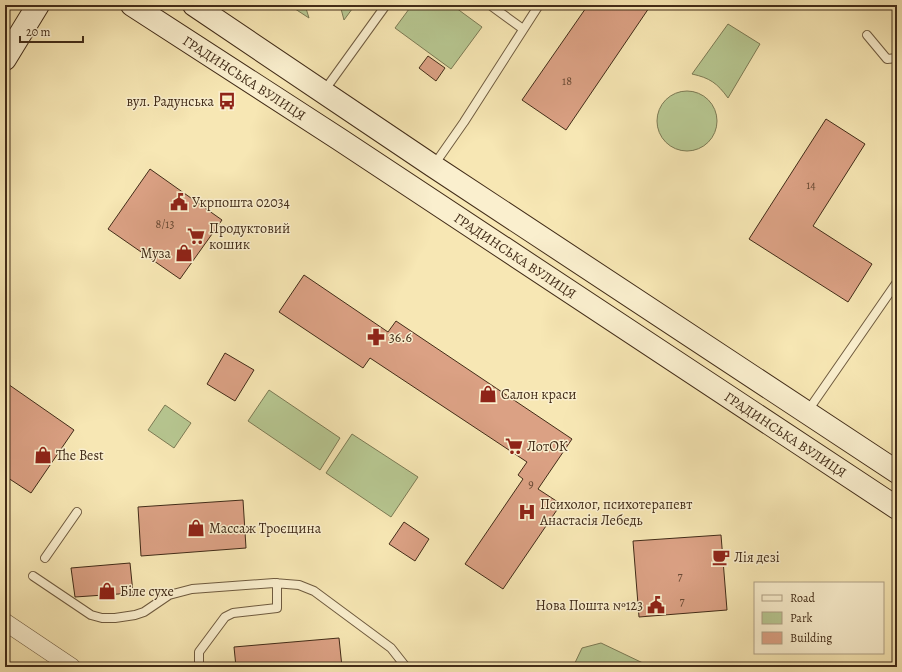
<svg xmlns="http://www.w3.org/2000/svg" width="902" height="672" font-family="Alegreya,serif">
	<rect width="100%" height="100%" fill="#f7e7b4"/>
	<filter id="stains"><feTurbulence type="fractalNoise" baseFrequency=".005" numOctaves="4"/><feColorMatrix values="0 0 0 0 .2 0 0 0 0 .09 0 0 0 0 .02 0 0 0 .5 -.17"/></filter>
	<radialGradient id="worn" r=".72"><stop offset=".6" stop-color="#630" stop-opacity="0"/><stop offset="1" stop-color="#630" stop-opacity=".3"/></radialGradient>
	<path fill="#b7c791" stroke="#7c7a54" d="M289 5H305L309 18Z
		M340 5H355L344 20Z
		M412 5H452L482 27 451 69 395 28Z
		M728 24 760 44 728 98C717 83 710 78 692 74Z
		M657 121a30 30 0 1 1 60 0a30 30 0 1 1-60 0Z
		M269 390 340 438 320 470 248 421Z
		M165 405 191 423 174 448 148 430Z
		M352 434 418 477 391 517 326 473Z
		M601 643 645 664 646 667H573L582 648Z"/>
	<path fill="#dba184" stroke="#422c18" d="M588 5H651L566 130 522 100Z
		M428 56 445 68 436 81 419 68Z
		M826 119 865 144 813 226 872 264 848 302 749 239Z
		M150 169 222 220 180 279 108 229Z
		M304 275 388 332 396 321 572 439 538 489 561 504 503 589 465 564 523 479 518 475 527 462 370 358 363 368 279 312Z
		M225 353 254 370 235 401 207 384Z
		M5 382 74 430 31 493 5 476Z
		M243 500 246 548 141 556 138 507Z
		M404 522 429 539 415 561 389 544Z
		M721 535 727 610 639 617 633 541Z
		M130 563 133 593 75 597 71 568Z
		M339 638 342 667H236L234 647Z"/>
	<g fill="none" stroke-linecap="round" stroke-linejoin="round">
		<g stroke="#6f5b3f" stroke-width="10">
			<path id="lane" d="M490 5 523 29
				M867 35 887 59 897 58
				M324 91 386 5
				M434 165 464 122 539 5
				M807 412 897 282
				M45 558 77 512
				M33 576 91 615 102 618H115L135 615 144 612 169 595 192 589 274 583 299 585 314 591 391 648 406 667
				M199 667V652L225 617 233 613 277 608V583"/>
		</g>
		<g stroke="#6f5b3f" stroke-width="18">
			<path id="street" d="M5 622 72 667"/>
		</g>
		<g stroke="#422c18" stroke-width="24">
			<g id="secondary">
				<path id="s1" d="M132 5 339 139 897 508"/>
				<path d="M194 5 433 166 897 472"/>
				<path d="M5 59 38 5"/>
			</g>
		</g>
		<use href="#lane" stroke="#faefce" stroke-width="8"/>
		<use href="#street" stroke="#faefce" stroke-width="17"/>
		<use href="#secondary" stroke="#faefce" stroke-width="22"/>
	</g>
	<defs>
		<g id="bus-bare" transform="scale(1.38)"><path d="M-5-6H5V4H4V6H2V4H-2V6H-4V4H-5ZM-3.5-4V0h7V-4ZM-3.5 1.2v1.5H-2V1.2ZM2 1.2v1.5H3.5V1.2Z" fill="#8f2418" stroke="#faefce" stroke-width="2.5" paint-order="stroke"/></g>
		<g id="civic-bare" transform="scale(1.38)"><path d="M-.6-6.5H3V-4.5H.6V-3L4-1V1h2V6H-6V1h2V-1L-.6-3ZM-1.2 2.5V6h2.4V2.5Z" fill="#8f2418" stroke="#faefce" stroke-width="2.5" paint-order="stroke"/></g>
		<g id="supermarket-bare" transform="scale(1.38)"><path d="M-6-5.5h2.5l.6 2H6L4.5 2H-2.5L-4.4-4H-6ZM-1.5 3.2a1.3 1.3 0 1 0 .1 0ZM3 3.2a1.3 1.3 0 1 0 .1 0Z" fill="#8f2418" stroke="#faefce" stroke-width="2.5" paint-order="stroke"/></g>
		<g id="shop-bare" transform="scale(1.38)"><path d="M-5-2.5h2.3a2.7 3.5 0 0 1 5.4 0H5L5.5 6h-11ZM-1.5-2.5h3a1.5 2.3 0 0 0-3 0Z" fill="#8f2418" stroke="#faefce" stroke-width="2.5" paint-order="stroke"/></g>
		<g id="pharmacy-bare" transform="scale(1.38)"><path d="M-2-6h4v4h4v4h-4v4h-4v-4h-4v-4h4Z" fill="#8f2418" stroke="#faefce" stroke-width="2.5" paint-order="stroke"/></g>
		<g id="hospital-bare" transform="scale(1.38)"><path d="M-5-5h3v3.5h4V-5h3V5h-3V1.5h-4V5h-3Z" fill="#8f2418" stroke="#faefce" stroke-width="2.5" paint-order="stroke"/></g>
		<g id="cafe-bare" transform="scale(1.38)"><path d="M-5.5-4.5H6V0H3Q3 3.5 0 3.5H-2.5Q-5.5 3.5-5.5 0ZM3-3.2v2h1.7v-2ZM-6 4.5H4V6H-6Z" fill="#8f2418" stroke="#faefce" stroke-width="2.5" paint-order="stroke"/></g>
	</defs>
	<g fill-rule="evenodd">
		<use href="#bus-bare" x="227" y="101"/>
		<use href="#civic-bare" x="179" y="202"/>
		<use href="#supermarket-bare" x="196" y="236"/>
		<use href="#shop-bare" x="184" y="253"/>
		<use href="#pharmacy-bare" x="376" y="337"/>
		<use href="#shop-bare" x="488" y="394"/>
		<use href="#supermarket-bare" x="514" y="446"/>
		<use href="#shop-bare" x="43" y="455"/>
		<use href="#hospital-bare" x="527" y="512"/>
		<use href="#shop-bare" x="196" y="528"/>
		<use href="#cafe-bare" x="721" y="557"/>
		<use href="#shop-bare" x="107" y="591"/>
		<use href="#civic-bare" x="656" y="605"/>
	</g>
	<g text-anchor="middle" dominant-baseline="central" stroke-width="3" stroke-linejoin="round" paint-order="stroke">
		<g font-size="12" fill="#684933">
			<text x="567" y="81">18</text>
			<text x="811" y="185">14</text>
			<text x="165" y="224">8/13</text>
			<text x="531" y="484">9</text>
			<text x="680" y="576">7</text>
			<text x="682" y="601">7</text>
		</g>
		<g font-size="14" fill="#422c18" stroke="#faefce">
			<text stroke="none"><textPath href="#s1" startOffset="134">ГРАДИНСЬКА ВУЛИЦЯ</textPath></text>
			<text stroke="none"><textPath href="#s1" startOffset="458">ГРАДИНСЬКА ВУЛИЦЯ</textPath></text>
			<text stroke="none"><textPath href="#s1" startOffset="782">ГРАДИНСЬКА ВУЛИЦЯ</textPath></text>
		</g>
		<g font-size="14" fill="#422c18" stroke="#faefce" text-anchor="start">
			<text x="214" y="101" text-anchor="end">вул. Радунська</text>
			<text x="192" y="202">Укрпошта 02034</text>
			<text x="209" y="228">Продуктовий<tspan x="209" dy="16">кошик</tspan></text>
			<text x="171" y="253" text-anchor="end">Муза</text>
			<text x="389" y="337">36.6</text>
			<text x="501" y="394">Салон краси</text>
			<text x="527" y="446">ЛотОК</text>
			<text x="56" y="455">The Best</text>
			<text x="540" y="504">Психолог, психотерапевт<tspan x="540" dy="16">Анастасія Лебедь</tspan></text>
			<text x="209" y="528">Массаж Троєщина</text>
			<text x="734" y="557">Лія дезі</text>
			<text x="120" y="591">Біле сухе</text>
			<text x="643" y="605" text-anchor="end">Нова Пошта №123</text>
		</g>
	</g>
	<rect width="902" height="672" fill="none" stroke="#f7e7b4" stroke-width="20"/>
	<rect x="6" y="6" width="890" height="660" fill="none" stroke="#422c18" stroke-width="2"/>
	<rect x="10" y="10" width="882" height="652" fill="none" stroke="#422c18"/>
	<rect x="754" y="582" width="130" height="72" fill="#faefce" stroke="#b0a185"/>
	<rect x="762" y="595" width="20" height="6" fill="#faefce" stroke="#b0a185"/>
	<text x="790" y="602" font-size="12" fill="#422c18">Road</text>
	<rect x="762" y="612" width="20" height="12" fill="#b7c791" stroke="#b0a185"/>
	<text x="790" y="622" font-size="12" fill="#422c18">Park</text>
	<rect x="762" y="632" width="20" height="12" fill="#dba184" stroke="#b0a185"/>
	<text x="790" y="642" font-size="12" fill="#422c18">Building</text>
	<path d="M20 36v6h63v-6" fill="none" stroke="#422c18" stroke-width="2"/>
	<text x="26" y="36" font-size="12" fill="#422c18" stroke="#faefce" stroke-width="3" paint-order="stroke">20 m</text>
	<rect width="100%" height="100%" filter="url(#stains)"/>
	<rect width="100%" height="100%" fill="url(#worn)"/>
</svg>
